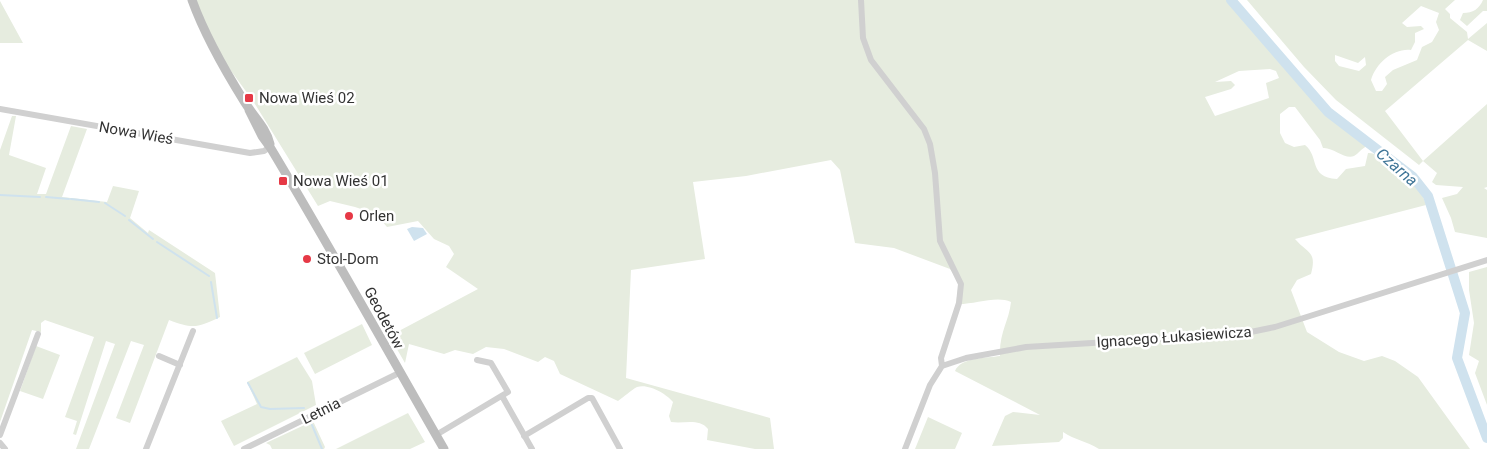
<svg xmlns="http://www.w3.org/2000/svg" width="1487" height="449" font-family="Roboto,sans-serif">
	<rect width="100%" height="100%" fill="#fff"/>
	<path fill="#e6ecdf" fill-rule="evenodd" d="M192 0H1228L1324 111 1367 146C1362 148 1358 154 1354 156 1345 160 1333 147 1323 148L1320 140 1295 107H1289L1280 114V133L1285 143 1294 147 1305 145C1320 157 1308 177 1337 179L1346 169 1365 166 1368 153C1381 152 1410 176 1418 187 1422 192 1424 199 1426 205L1295 239C1308 254 1317 251 1311 274L1297 280 1291 290 1307 332 1339 352 1364 361 1382 356 1395 361 1418 377 1470 449H1099C1086 441 1075 440 1063 432V438L1059 442 992 446 1005 416 1013 412 1040 415 955 371C961 357 987 358 1000 356 999 333 1009 321 1011 302 996 295 974 305 956 304L959 281 950 269 894 248 855 243 840 170 831 160 746 176 693 182 705 259 631 270 626 378 770 418 774 449H755L707 440 708 429C699 418 685 424 671 422L669 416 673 402C667 394 648 383 637 387 631 390 624 397 618 401L560 374 554 361 545 357 538 362 504 349 486 347 473 354 455 350 444 354 409 344 405 363 390 337 397 332 478 289 446 267 454 254 449 246 434 239 418 221 387 227 376 214 355 207 330 201 318 206 253 101 210 42ZM1270 69 1276 71 1279 78 1266 83 1269 98 1215 116 1205 97 1231 89 1235 85 1231 81 1215 82 1239 71Z
		M1247 0H1455L1445 9 1450 14V18L1467 32 1468 39 1487 23V51L1468 40 1385 111 1423 161 1487 104V187L1484 188 1487 190V238L1455 232 1451 218 1442 198 1457 194 1463 187 1436 185 1432 182 1437 173 1423 161 1419 165 1336 100 1304 67ZM1421 6 1439 13 1436 22 1439 30 1432 42 1422 47 1417 60 1393 70 1385 77 1387 84 1382 91H1376L1371 80C1376 63 1394 48 1411 50L1415 42V33L1424 29 1421 26 1407 27 1402 23ZM1335 55 1358 63 1365 57 1366 65 1359 71 1339 66 1335 61Z
		M1483 0H1487V11H1483L1467 26 1460 20 1463 13C1473 13 1479 9 1483 0Z
		M0 1 23 43H0Z
		M12 116H16L9 155 46 168 37 194H46L71 126 87 129 62 197 107 202 113 186 139 191 130 218 148 233 149 230 215 273 220 317C197 328 193 329 169 320L130 423 116 418 144 345 131 341 89 449H76L115 344 106 341 76 435 73 434 77 421 65 417 94 337 45 320 41 323V332L32 330 0 422V150Z
		M1487 267V405L1475 373 1479 361 1469 355 1474 323 1469 290V272Z
		M362 324 372 345 315 374 304 353Z
		M36 346 60 355 43 399 20 391Z
		M297 357 312 381 316 405 234 446 221 421 257 404 247 382Z
		M408 413 425 442 410 449H336Z
		M928 417 962 433 955 449H915Z
		M313 421 325 447 324 449H272L270 445 266 443Z"/>
	<path fill="#cfe2ee" d="M412 227 423 228 427 234 414 241 407 229Z"/>
	<g fill="none" stroke-linecap="round" stroke-linejoin="round">
		<path stroke="#cfe2ee" stroke-width="2" d="M0 195 40 197
			M46 197 69 199
			M71 199 99 202
			M105 203 125 216
			M129 220 153 239
			M157 242 209 276
			M211 282 217 318
			M248 383 261 407 270 409 304 408
			M312 425 322 449"/>
		<path stroke="#cfe2ee" stroke-width="10" d="M1231 0 1328 112 1413 177 1428 196 1465 313 1457 358 1487 438"/>
		<path stroke="#d0d0d0" stroke-width="6" d="M861 0 863 38 871 60 924 129 930 144 935 173 940 241 961 284 959 303 941 358 942 366
			M0 109 250 153 264 151 270 147
			M159 356 180 365
			M502 396 532 449
			M0 435 38 334
			M436 435 508 392 491 363 477 360
			M524 436 588 398H592L620 449
			M0 443 5 449
			M146 449 193 331
			M244 449 399 373
			M905 449 930 385 942 366 966 358 1026 347 1241 334 1275 327 1487 260"/>
		<path stroke="#bdbdbd" stroke-width="9" d="M192 0C205 36 224 69 244 101 253 116 266 127 270 144
			M249 110 262 136 270 147C330 247 386 348 444 449"/>
	</g>
	<g fill="#e63946" stroke="#fff" stroke-width="2">
		<rect x="244" y="93" width="10" height="10" rx="2.5"/>
		<rect x="278" y="176" width="10" height="10" rx="2.5"/>
		<circle cx="349" cy="216" r="5"/>
		<circle cx="307" cy="259" r="5"/>
	</g>
	<g text-anchor="middle" dominant-baseline="central" stroke-width="5" stroke-linejoin="round" paint-order="stroke">
		<g font-size="15" fill="#333" stroke="#fff" text-anchor="start">
			<text x="259" y="98">Nowa Wieś 02</text>
			<text x="293" y="181">Nowa Wieś 01</text>
			<text x="359" y="216">Orlen</text>
			<text x="317" y="259">Stol-Dom</text>
		</g>
		<g font-size="15" fill="#333" stroke="#fff">
			<text transform="translate(136 133) rotate(10)">Nowa Wieś</text>
			<text transform="translate(384 318) rotate(62)">Geodetów</text>
			<text transform="translate(1174 337) rotate(-4)">Ignacego Łukasiewicza</text>
			<text transform="translate(321 411) rotate(-26)">Letnia</text>
		</g>
		<g font-size="16" font-style="italic" fill="#3f7597" stroke="#fff">
			<text transform="translate(1397 167) rotate(41)">Czarna</text>
		</g>
	</g>
</svg>
